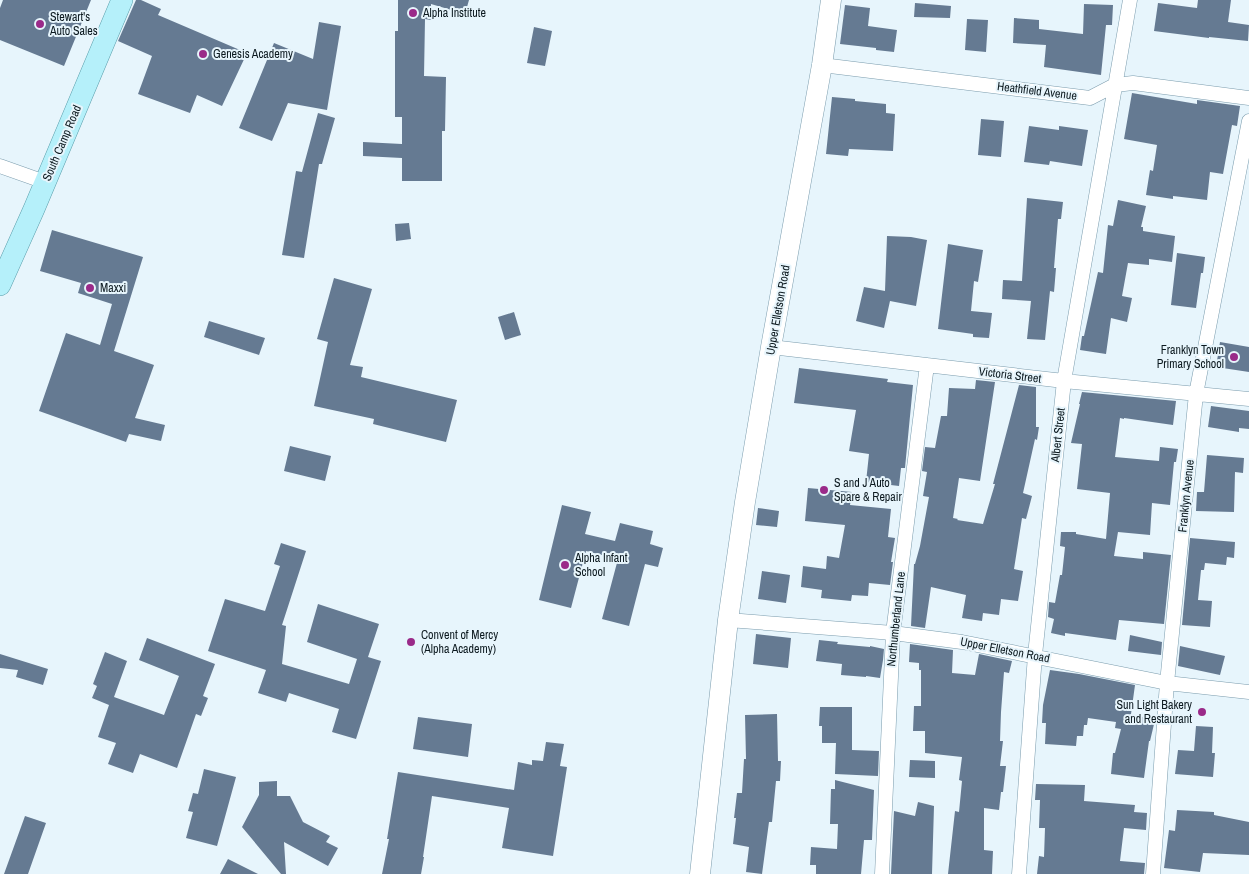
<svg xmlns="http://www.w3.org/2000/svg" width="1249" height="874" font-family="'Archivo Narrow',sans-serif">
	<rect width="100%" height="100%" fill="#e7f5fc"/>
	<path fill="#657a92" d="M3 0H91L64 66 0 40V8Z
		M136 0H141L161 9 158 15 247 53 222 106 197 95 190 113 138 94 152 56 118 41Z
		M398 0H469L465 14 431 4V20L425 19 424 76 446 77 445 131H442V181H402V158L363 156V142L402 144V117H395V31H398Z
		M1198 0H1231L1228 22 1249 25 1248 41 1209 37V38L1154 31 1158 3 1197 8Z
		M915 3 951 6 950 18 914 17Z
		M1084 4 1113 5 1112 25H1106L1101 75 1044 67 1046 45 1013 43 1014 18 1039 20V29L1083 34Z
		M845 5 870 8 868 26 897 30 894 52 876 50V48L840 44Z
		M967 19 988 20 986 52 965 50Z
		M319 22 341 26 327 110 288 103 272 141 239 128 274 43 313 59Z
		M534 27 552 31 545 66 527 63Z
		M1132 93 1197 104V100L1240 106 1237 126 1232 125 1223 174 1210 172 1207 200 1173 196V199L1146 195 1150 170 1153 171 1157 145 1124 139Z
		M832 97 855 99V101L886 104V113L895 114 893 151 849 149 848 156 826 154Z
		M318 113 335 118 322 164H319L304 258 282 255 296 171 302 172Z
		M981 119 1004 121 1001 157 978 155Z
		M1029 126 1059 130V126L1088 130 1082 166 1050 161 1049 165 1024 162Z
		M1027 198 1063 202 1061 219H1058L1054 268H1056L1054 292 1050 291 1045 340 1027 339 1031 301 1002 299 1003 280 1022 281Z
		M1118 200 1146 206 1141 227H1143V231L1175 236 1172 262 1149 259V265L1128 263 1122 296 1132 298 1127 322 1111 318 1106 354 1080 350 1082 336H1084L1098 272 1103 273 1108 225 1113 226Z
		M409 223 411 239 396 241 395 224Z
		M52 230 143 257 114 351 154 365 135 418 165 425 161 441 129 434 126 442 39 411 66 333 100 345 112 304 78 293 81 283 40 271Z
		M887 236 911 237 927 240 916 306 890 301 884 328 856 321 864 287 885 291Z
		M948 244 983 250 978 282 974 281 971 311 992 313 989 338 973 337V334L938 329Z
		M1177 253 1205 257 1203 273H1201L1196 308 1171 305Z
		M334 278 372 289 350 365 363 367 361 377 457 400 446 442 373 424 374 419 314 406 328 342 317 339Z
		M514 312 521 335 505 340 498 317Z
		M209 321 265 338 259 355 204 337Z
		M1220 342 1249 347V372L1216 367Z
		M799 368 888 379 887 382 913 385 905 468H901L899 486 866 482 869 454 849 451 856 410 794 403Z
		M976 380 995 382 980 481 959 478 953 518 958 519 957 520 983 524 995 484H993L1019 385 1036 387V427H1039L1037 440 1035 439 1023 493 1032 496 1026 519 1022 518 1014 569 1023 571 1018 601 1001 599 999 615 983 613 982 621 962 618 966 595 931 587 925 628 911 626 914 564H915L920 546 929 497 923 496 927 472 922 471 925 447 935 448 941 416H947L949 388 975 389Z
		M1082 392 1176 401 1173 425 1124 418V419L1120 418 1115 457 1159 461 1160 447 1178 449 1176 462H1174L1170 505 1152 503 1150 535 1118 532 1114 556 1143 559V552L1171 555 1164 624 1119 620 1116 640 1065 633V636L1051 633 1054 619 1048 617 1049 602 1055 603 1060 575H1062L1065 547 1060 546 1061 532H1076V534L1106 539 1110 493 1077 489 1082 444 1071 443 1080 404H1079Z
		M1211 406 1249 411V429L1239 428V432L1208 427Z
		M290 446 331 456 325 481 284 471Z
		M1207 455 1244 458 1243 473 1235 472 1234 512 1196 511 1197 492H1204Z
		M808 488 852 492 850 505 891 509 888 537 895 538 891 562H893L890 585 869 583 868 596 852 595 851 601 821 598 822 590 801 587 803 566 826 569 827 556 839 558 845 525 805 521Z
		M562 505 591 512 585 534 615 541 620 523 653 531 650 544 663 548 658 567 645 564 629 626 602 619 618 559 586 551 571 608 539 600Z
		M758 508 779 511 777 527 756 525Z
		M1190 538 1235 542 1234 558 1227 557 1226 565 1205 563 1204 570H1201L1198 600 1212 601 1210 627 1182 625Z
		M281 543 306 551 282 625 286 626 282 664 349 684 357 659 307 642 318 604 379 624 368 657 381 661 356 739 332 732 339 709 289 693 286 702 258 693 266 670 208 651 225 599 265 611 280 566 274 564Z
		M762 571 790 575 786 603 758 599Z
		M756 634 791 638 788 668 753 664Z
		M1130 635 1162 642 1161 655 1128 651Z
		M147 638 215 664 203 696 208 698 201 716 196 714 177 768 140 754 133 773 108 764 116 743 98 737 109 705 92 698 97 686 93 684 105 652 127 661 114 697 164 715 179 676 139 660Z
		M819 640 838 642 837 644 870 647V646L884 649 883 660 880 678 866 676V677L841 675 842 664 816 661Z
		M910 644 953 650 952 673 975 675 979 654 1012 661 1009 673 1004 672 1001 712 1000 741H1003L1000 766H1006L1003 792H1001L999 810 984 808V850L993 851 992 874H948L955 811 959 812 962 781 959 780 962 757 925 753V731H913L914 706H921V670H919V663L909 662Z
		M1180 646 1225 656 1220 675 1178 666Z
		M0 654 48 669 43 685 16 677 18 670 0 668Z
		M1050 670 1079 674 1135 685 1131 714 1155 720 1150 741H1149L1144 778 1111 774 1113 753H1115L1121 729 1115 728 1116 722 1088 718 1087 725H1084L1083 736H1077L1076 746 1045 744 1046 723H1042L1043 705Z
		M820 707H852V750L879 751 878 776 835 774 836 743H822V726H819Z
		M777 714 778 761H781L780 781H776L772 822H769L762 874 746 872 749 847 733 844 736 818H734L737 793H742L744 759H746L745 715Z
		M418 717 472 724 468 757 413 749Z
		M1196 726 1213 727 1212 753H1215L1213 777 1175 774 1178 750 1194 751Z
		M546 742 564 744 560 766 567 767 553 856 502 848 509 808 432 796 423 857H424L421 874H382L389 839H387L398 772 514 790 518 762 532 765V760L543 761Z
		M910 760 935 761V778L909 777Z
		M204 769 236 777 217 846 186 838 193 812 188 811 193 793 198 794Z
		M835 780 874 790 872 840H864L861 874H816V865H810L811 847 837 849 838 824H830L831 789H835Z
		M277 781V796H290L303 822 330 836 326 842 338 848 328 866 284 842 286 874H281L242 827 259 795V782Z
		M1036 784 1085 785 1084 801 1135 805 1134 812 1147 813 1146 830 1124 828 1120 861 1145 863 1144 874H1037L1039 856 1044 857 1045 828H1039L1040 800H1035Z
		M918 802 934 806 932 874H891L894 811 915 816Z
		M1177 810 1214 812V815L1249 822V855L1203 853 1200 872 1164 868 1169 830 1175 831Z
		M25 816 46 823 28 874H4Z
		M228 859 258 874H220Z"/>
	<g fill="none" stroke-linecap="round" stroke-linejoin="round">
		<g stroke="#7b9cad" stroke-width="15">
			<path id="street" d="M822 65 1090 98 1115 85 1133 83 1249 98
				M0 166 45 182
				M771 347 1064 381 1249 399
				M728 620 893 633 962 642 1167 683 1249 692
				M882 874 893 633 927 365
				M1019 874 1035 655 1064 381 1130 0
				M1153 874 1167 683 1196 394 1249 121"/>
		</g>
		<g stroke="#7b9cad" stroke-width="21">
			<path id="secondary" d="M700 874 728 620 745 502 771 347 822 65 831 0"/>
		</g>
		<g stroke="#5a9eab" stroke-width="22">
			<path id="primary" d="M0 285 34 209 122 0"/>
		</g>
		<use href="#street" stroke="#fff" stroke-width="14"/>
		<use href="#secondary" stroke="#fff" stroke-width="20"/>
		<use href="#primary" stroke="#b5f0fa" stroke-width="21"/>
	</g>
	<g fill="#9a2a89" stroke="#e7f5fc" stroke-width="2">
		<circle cx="413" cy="13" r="5"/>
		<circle cx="40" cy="24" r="5"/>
		<circle cx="203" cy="54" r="5"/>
		<circle cx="90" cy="288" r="5"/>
		<circle cx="1234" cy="357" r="5"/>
		<circle cx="824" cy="490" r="5"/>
		<circle cx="565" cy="565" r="5"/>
		<circle cx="411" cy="642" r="5"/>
		<circle cx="1202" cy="712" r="5"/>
	</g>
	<g text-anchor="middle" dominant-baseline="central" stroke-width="4" stroke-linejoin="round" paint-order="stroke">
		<g font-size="12" fill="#0c191f" stroke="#e7f5fc" text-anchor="start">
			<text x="423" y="13">Alpha Institute</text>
			<text x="50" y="17">Stewart's<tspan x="50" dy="14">Auto Sales</tspan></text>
			<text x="213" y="54">Genesis Academy</text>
			<text x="100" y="288">Maxxi</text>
			<text x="1224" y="350" text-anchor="end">Franklyn Town<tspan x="1224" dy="14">Primary School</tspan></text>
			<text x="834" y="483">S and J Auto<tspan x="834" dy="14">Spare &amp; Repair</tspan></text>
			<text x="575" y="558">Alpha Infant<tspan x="575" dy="14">School</tspan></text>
			<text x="421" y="635">Convent of Mercy<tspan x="421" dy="14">(Alpha Academy)</tspan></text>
			<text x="1192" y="705" text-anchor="end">Sun Light Bakery<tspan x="1192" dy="14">and Restaurant</tspan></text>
		</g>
		<g font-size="12" fill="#0c191f" stroke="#e7f5fc">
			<text transform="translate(1037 91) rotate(7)">Heathfield Avenue</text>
			<text transform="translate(62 143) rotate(-67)">South Camp Road</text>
			<text transform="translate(778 310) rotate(-80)">Upper Elletson Road</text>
			<text transform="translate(1010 375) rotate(7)">Victoria Street</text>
			<text transform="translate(1058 435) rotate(-84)">Albert Street</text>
			<text transform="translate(1186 496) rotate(-84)">Franklyn Avenue</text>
			<text transform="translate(896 619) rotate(-84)">Northumberland Lane</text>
			<text transform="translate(1005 650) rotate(11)">Upper Elletson Road</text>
		</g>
	</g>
</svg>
